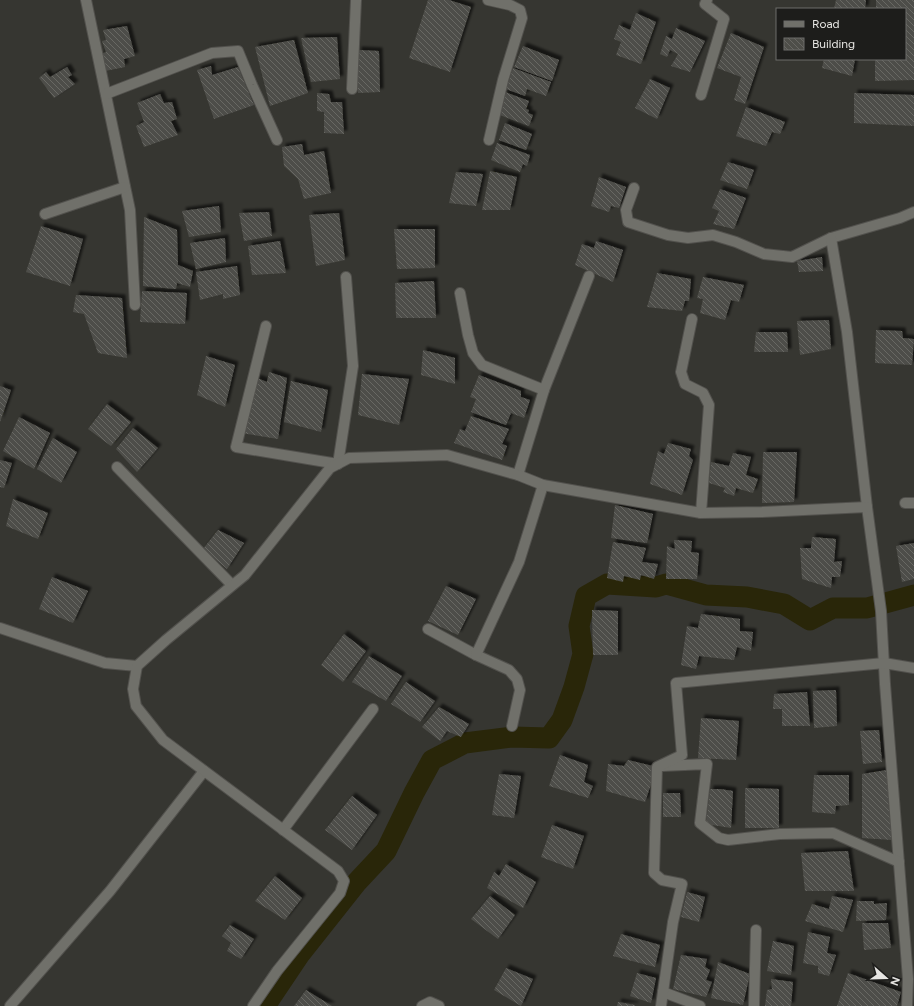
<svg xmlns="http://www.w3.org/2000/svg" width="914" height="1006" viewBox="0 0 914 1006" font-family="Figtree,sans-serif">
	<style>
		.lines { fill: none; stroke-linecap: round; stroke-linejoin: round }
		.canal { stroke: #292609; stroke-width: 21 }
		.building { fill: url(#building-back-hatch); filter: url(#shadow) }
		.minor-casing { stroke: #52514d; stroke-width: 12 }
		.minor { stroke: #70706a; stroke-width: 10 }
	</style>
	<defs>
		<pattern id="building-back-hatch" width="6" height="6" patternUnits="userSpaceOnUse"><rect width="6" height="6" fill="#4e4e49"/><path d="M-1 5l2 2M0 0l6 6M5-1l2 2" fill="none" stroke="#686763"/></pattern>
		<filter id="shadow"><feDropShadow dx="3.5" dy="-3.5" stdDeviation="1" flood-color="#0009"/></filter>
	</defs>
	<rect width="100%" height="100%" fill="#363631"/>
	<g class="lines">
		<!-- canal -->
		<polyline class="canal" points="265,1006 300,954 357,882 386,851 414,793 432,760 465,743 512,737 549,738 562,720 574,687 583,654 579,626 586,596 607,584 656,587 666,584 706,595 747,597 784,604 810,620 833,608 867,608 914,595"/>
	</g>
	<!-- building -->
	<g class="building">
		<polygon points="428,0 449,0 471,7 450,72 409,58"/>
		<polygon points="836,0 866,0 865,9 834,9"/>
		<polygon points="876,0 914,0 914,80 875,81 875,59 905,59 905,9 876,9"/>
		<polygon points="636,13 656,22 641,64 616,55 621,42 614,39 619,25 630,30"/>
		<polygon points="127,26 135,56 124,59 125,67 105,71 101,54 106,52 102,41 106,40 103,30"/>
		<polygon points="676,28 705,41 690,72 671,66 678,54 670,50 667,57 660,54 666,36 672,39"/>
		<polygon points="731,33 764,47 745,104 734,100 741,77 717,68"/>
		<polygon points="337,37 340,79 311,82 301,38"/>
		<polygon points="294,40 308,93 270,106 255,47"/>
		<polygon points="523,46 559,60 552,81 514,67"/>
		<polygon points="358,50 379,51 380,92 358,93"/>
		<polygon points="824,59 855,59 852,76 822,68"/>
		<polygon points="211,66 212,75 238,67 254,105 214,119 197,70"/>
		<polygon points="67,67 72,75 68,77 75,84 54,98 39,78 46,72 50,77"/>
		<polygon points="513,68 551,82 546,96 527,89 525,96 506,89"/>
		<polygon points="650,79 670,88 657,119 635,108"/>
		<polygon points="505,92 529,101 526,109 529,110 528,113 533,115 529,126 497,114"/>
		<polygon points="317,93 329,94 331,102 342,102 344,134 324,133 324,112 317,111"/>
		<polygon points="854,93 914,95 914,126 854,123"/>
		<polygon points="160,94 164,103 172,102 177,119 171,121 178,135 144,147 136,126 144,122 137,103"/>
		<polygon points="746,107 785,122 780,134 772,132 766,146 736,136"/>
		<polygon points="505,123 532,134 526,150 499,140"/>
		<polygon points="497,143 530,155 527,166 523,164 520,172 491,160"/>
		<polygon points="302,144 304,155 324,151 331,193 304,199 298,179 284,166 282,147"/>
		<polygon points="728,162 754,170 747,189 720,180"/>
		<polygon points="490,171 517,177 510,210 482,210"/>
		<polygon points="456,172 483,174 476,206 449,203"/>
		<polygon points="599,177 626,187 619,208 611,206 609,212 591,206"/>
		<polygon points="720,189 746,198 734,229 713,224 719,211 712,208"/>
		<polygon points="219,206 221,232 189,237 182,211"/>
		<polygon points="269,212 272,236 244,241 239,213"/>
		<polygon points="339,213 345,260 316,266 309,215"/>
		<polygon points="144,217 177,230 178,265 193,271 190,287 177,283 176,289 143,286"/>
		<polygon points="41,226 83,239 70,286 26,272"/>
		<polygon points="394,229 435,229 435,268 397,269"/>
		<polygon points="225,238 226,262 196,269 190,243"/>
		<polygon points="280,241 286,273 252,275 248,246"/>
		<polygon points="596,241 623,250 613,282 575,265 582,244 594,248"/>
		<polygon points="822,257 823,271 799,272 797,261"/>
		<polygon points="237,266 240,295 223,299 223,294 200,300 196,272"/>
		<polygon points="657,273 691,279 689,301 685,301 682,311 647,307"/>
		<polygon points="703,277 744,285 739,302 731,300 725,320 700,313 703,299 697,298"/>
		<polygon points="434,281 436,318 396,318 395,283"/>
		<polygon points="142,291 187,293 185,324 140,322"/>
		<polygon points="76,295 122,298 127,358 98,353 84,314 73,312"/>
		<polygon points="829,320 831,349 800,355 797,321"/>
		<polygon points="876,330 902,331 903,338 914,339 912,365 875,363"/>
		<polygon points="756,332 787,332 788,352 754,352"/>
		<polygon points="423,350 455,358 455,384 421,375"/>
		<polygon points="206,356 235,365 225,407 197,395"/>
		<polygon points="269,372 287,378 278,439 241,433 257,378 267,382"/>
		<polygon points="362,374 409,379 399,425 358,415"/>
		<polygon points="479,375 521,391 521,397 530,400 524,418 511,413 506,425 471,412 476,399 470,397"/>
		<polygon points="291,381 328,390 321,432 284,422"/>
		<polygon points="0,386 11,390 0,422"/>
		<polygon points="107,404 131,422 111,446 88,429"/>
		<polygon points="471,416 509,429 502,444 507,446 502,460 454,443 460,429 465,431"/>
		<polygon points="19,417 50,433 34,469 3,451"/>
		<polygon points="133,428 158,448 137,472 116,449"/>
		<polygon points="53,438 77,452 61,483 37,469"/>
		<polygon points="668,443 691,449 689,456 693,460 682,495 650,484 658,451 664,454"/>
		<polygon points="763,452 797,452 794,502 762,503"/>
		<polygon points="733,453 751,457 746,475 758,479 753,493 736,488 734,496 723,492 725,488 709,483 711,462 729,466"/>
		<polygon points="0,460 12,463 4,488 0,487"/>
		<polygon points="13,499 48,513 38,539 6,526"/>
		<polygon points="615,505 653,514 647,543 611,538"/>
		<polygon points="218,530 244,543 227,569 203,549"/>
		<polygon points="812,537 836,539 834,562 842,561 840,577 832,577 831,588 802,579 800,548 811,548"/>
		<polygon points="674,540 692,541 691,552 699,553 697,579 666,579 667,546 675,549"/>
		<polygon points="613,542 646,548 642,562 658,564 654,579 641,575 640,580 624,576 623,582 607,578"/>
		<polygon points="914,543 914,579 902,582 896,546"/>
		<polygon points="52,577 88,591 73,623 39,609"/>
		<polygon points="446,586 476,599 458,635 428,621"/>
		<polygon points="592,610 618,611 618,655 593,655"/>
		<polygon points="701,614 740,619 740,631 753,632 751,651 737,647 734,660 699,656 696,669 681,665 687,626 698,628"/>
		<polygon points="344,634 366,651 343,682 321,665"/>
		<polygon points="369,656 402,676 386,701 352,682"/>
		<polygon points="406,682 435,701 420,722 391,704"/>
		<polygon points="836,690 837,726 814,728 813,691"/>
		<polygon points="807,692 810,726 782,726 782,709 773,709 774,694"/>
		<polygon points="439,707 469,724 461,737 447,731 440,741 422,727"/>
		<polygon points="701,718 739,721 736,760 698,758"/>
		<polygon points="879,730 882,762 863,764 860,731"/>
		<polygon points="560,755 588,765 584,782 593,786 588,798 549,786"/>
		<polygon points="628,760 657,767 645,802 606,791 608,764 624,766"/>
		<polygon points="887,770 889,809 892,840 862,838 862,774"/>
		<polygon points="499,774 521,776 514,818 492,815"/>
		<polygon points="814,775 849,775 849,805 836,806 835,814 812,812"/>
		<polygon points="745,788 779,789 779,828 745,828"/>
		<polygon points="710,789 720,789 733,791 731,828 706,824"/>
		<polygon points="663,793 680,793 681,817 663,817"/>
		<polygon points="352,796 377,815 352,850 325,830"/>
		<polygon points="552,825 584,836 573,869 541,857"/>
		<polygon points="848,851 854,891 805,891 801,853"/>
		<polygon points="506,864 536,882 523,908 487,888 494,872 499,876"/>
		<polygon points="275,876 302,898 285,920 255,901"/>
		<polygon points="687,892 705,897 699,922 681,917"/>
		<polygon points="490,896 515,915 498,939 471,919"/>
		<polygon points="832,896 853,900 843,932 805,921 812,904 829,909"/>
		<polygon points="857,901 874,901 874,904 887,903 886,920 856,921"/>
		<polygon points="862,923 888,923 891,948 864,950"/>
		<polygon points="230,925 254,939 241,959 227,951 231,943 222,936"/>
		<polygon points="808,932 830,937 827,953 836,955 829,976 818,973 818,966 803,963"/>
		<polygon points="621,934 660,945 655,967 613,956"/>
		<polygon points="773,941 794,946 791,975 767,971"/>
		<polygon points="681,955 707,959 705,967 710,970 706,980 712,982 706,997 673,989"/>
		<polygon points="718,962 750,974 743,1005 711,998"/>
		<polygon points="506,968 533,979 521,1006 494,990"/>
		<polygon points="637,973 656,978 651,1003 630,996"/>
		<polygon points="848,973 901,992 897,1006 837,1006"/>
		<polygon points="771,979 793,982 791,1006 765,1006 767,990 772,989"/>
		<polygon points="306,990 332,1006 294,1006"/>
		<polygon points="618,1002 635,1005 635,1006 617,1006"/>
	</g>
	<g class="lines">
		<!-- minor casing -->
		<g class="minor-casing">
			<g id="minor">
				<polyline points="86,0 130,210 135,305"/>
				<polyline points="488,0 510,5 520,10 522,18 503,80 489,140"/>
				<polyline points="352,89 356,0"/>
				<polyline points="106,94 212,53 238,51 252,85 277,140"/>
				<polyline points="701,95 724,19 705,4 707,0"/>
				<polyline points="634,188 626,210 628,222 668,235 688,238 713,235 736,242 764,254 792,257 831,238 900,218 914,212"/>
				<polyline points="45,214 125,187"/>
				<polyline points="831,238 847,332 867,507 881,611 885,684 908,979 907,1006"/>
				<polyline points="460,293 468,335 473,353 482,365 544,390"/>
				<polyline points="692,319 681,372 685,384 703,393 709,405 701,513"/>
				<polyline points="266,326 236,447 338,464 353,366 346,277"/>
				<polyline points="117,467 232,585"/>
				<polyline points="518,475 544,390 589,276"/>
				<polyline points="905,503 914,503"/>
				<polyline points="0,628 105,663 137,666"/>
				<polyline points="428,629 476,655 509,670 517,679 520,690 512,726"/>
				<polyline points="476,655 519,562 543,485"/>
				<polyline points="662,766 707,764 700,823 719,838 728,840 780,834 833,833 899,862"/>
				<polyline points="283,830 373,709"/>
				<polyline points="663,992 700,1006"/>
				<polyline points="10,1006 110,891 204,771"/>
				<polyline points="253,1006 277,971 340,893 344,881 338,871 163,740 136,706 133,689 137,666 166,640 245,575 330,468 349,458 447,455 518,475 543,485 701,513 762,512 867,507"/>
				<polyline points="422,1006 430,1002 439,1006"/>
				<polyline points="661,1006 673,922 682,884 662,880 654,873 657,767 682,755 676,683 884,663 914,668"/>
				<polyline points="754,1006 756,930"/>
			</g>
		</g>
		<!-- minor -->
		<use href="#minor" class="minor"/>
	</g>
	<!-- legend -->
	<rect x="776" y="8" width="130" height="52" fill="#1d1d1b" stroke="#6d6d6b"/>
	<rect x="784" y="21" width="20" height="6" fill="#70706a" stroke="#6d6d6b"/>
	<text x="812" y="28" font-size="12" fill="#e6e5e2">Road</text>
	<rect x="784" y="38" width="20" height="12" fill="url(#building-back-hatch)" stroke="#6d6d6b"/>
	<text x="812" y="48" font-size="12" fill="#e6e5e2">Building</text>
	<!-- north arrow -->
	<g transform="translate(886 978) rotate(110)" stroke="#1d1d1b" stroke-width="3" paint-order="stroke">
	<path d="M0-3L7 15L0 10L-7 15Z" fill="#e6e5e2"/>
	<text y="-6" font-size="11" font-weight="bold" text-anchor="middle" fill="#e6e5e2">N</text>
	</g>
</svg>
